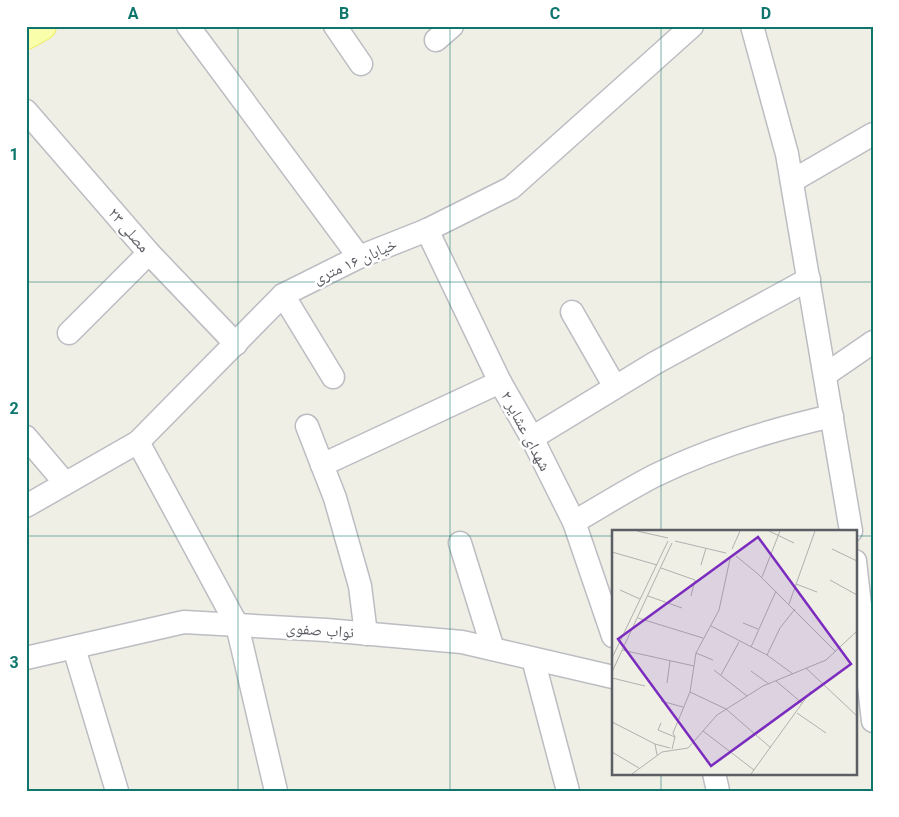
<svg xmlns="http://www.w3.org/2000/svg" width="899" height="817" viewBox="0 0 899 817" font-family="Roboto,'Noto Naskh Arabic',sans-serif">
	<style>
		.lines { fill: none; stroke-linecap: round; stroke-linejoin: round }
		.minor-casing { stroke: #bcbdc3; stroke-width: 25 }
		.major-casing { stroke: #f1ea5c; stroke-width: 30 }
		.minor { stroke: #fff; stroke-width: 22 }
		.major { stroke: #f8feaa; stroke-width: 28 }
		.grid { fill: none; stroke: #0f766e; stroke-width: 1; stroke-opacity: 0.55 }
		.labels { text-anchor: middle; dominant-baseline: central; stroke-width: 5; stroke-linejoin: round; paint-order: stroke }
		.street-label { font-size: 16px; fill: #5c5e65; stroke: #fff }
		.inset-road { fill: none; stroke: #b0b1ae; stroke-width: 1 }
		.view { fill: #7b2cbf; fill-opacity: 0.15; stroke: #7b2cbf; stroke-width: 2.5 }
		.inset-edge { fill: none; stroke: #5c5e65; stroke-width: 2.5 }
		.neatline { fill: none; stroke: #0f766e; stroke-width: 2 }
		.grid-label { font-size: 16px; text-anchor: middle; font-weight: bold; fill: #0f766e }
	</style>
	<rect width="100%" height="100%" fill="#efefe5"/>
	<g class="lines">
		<!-- minor casing -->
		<g class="minor-casing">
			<g id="minor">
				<polyline points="188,26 359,257"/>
				<polyline points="335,26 361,64"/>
				<polyline points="752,26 787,154 851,531"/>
				<polyline points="436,40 452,26"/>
				<polyline points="26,111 149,253 236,344"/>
				<polyline points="792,181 873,134"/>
				<polyline points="427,230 500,382 532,438 574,522 613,636"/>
				<polyline points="283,295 333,377"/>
				<polyline points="572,312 615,387"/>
				<polyline points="69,333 149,253"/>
				<polyline points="825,375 873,342"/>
				<polyline points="307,426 335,498 360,586 366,634"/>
				<polyline points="26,437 65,483"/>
				<polyline points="532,438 655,363 809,279"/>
				<polyline points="138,442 237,625 276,791"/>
				<polyline points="322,465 500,382"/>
				<polyline points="26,506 138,442 283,295 359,257 427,230 511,188 692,26"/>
				<path d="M574 522C600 507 627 490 654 476 711 448 770 430 832 416"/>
				<polyline points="460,543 493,649"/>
				<polyline points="855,561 873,721"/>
				<polyline points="74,648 117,791"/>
				<polyline points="26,658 184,622 326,630 462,642 613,677"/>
				<polyline points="533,659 568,791"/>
				<polyline points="714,773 718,791"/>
			</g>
		</g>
		<!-- major casing -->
		<g class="major-casing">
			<polyline id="major" points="26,35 42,26"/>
		</g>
		<!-- minor -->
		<use href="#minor" class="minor"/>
		<!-- major -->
		<use href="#major" class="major"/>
	</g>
	<!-- grid -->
	<path class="grid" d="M238 26V791M450 26V791M661 26V531M26 282H873M26 536H613M855 536H873M661 773V791"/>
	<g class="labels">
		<!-- street labels -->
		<g class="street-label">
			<text transform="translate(129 230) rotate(49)">مصلی ۲۳</text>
			<text transform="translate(355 261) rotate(-24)">خیابان ۱۶ متری</text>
			<text transform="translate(526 431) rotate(62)">شهدای عشایر ۲</text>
			<text transform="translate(320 630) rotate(4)">نواب صفوی</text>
		</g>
	</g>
	<!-- overview -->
	<g transform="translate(612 530)">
		<rect width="245" height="245" fill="#efefe5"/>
		<path class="inset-road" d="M25 1 56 8M157 1 182 13M63 11 114 23M120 19 128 1M220 19 245 31M0 22 45 35M124 26 146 44 224 122M89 35 94 18M49 38 83 50 79 66M150 47 168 1M218 50 245 65M184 54 205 62M8 60 28 69M36 66 70 78M177 74 203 1M26 88 91 108M131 93 146 99M99 96 155 125 181 144M139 117 164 61M10 120 82 136M84 123 101 130M155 125 168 98 183 79M0 128 56 11M194 138 245 186M102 140 135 166M139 141 157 154M0 142 60 13M109 145 127 112M0 148 33 156M164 151 190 173M55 153 58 131M78 162 114 179 159 218M49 171 71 177M185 183 214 203M0 192 43 214M49 193 46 200 63 207M91 201 142 240M60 219 63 207 61 203 78 162 84 123 107 80 118 29M0 222 27 238M45 225 43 214 58 218M20 244 50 222 76 218 105 185 151 156 214 130 245 101M139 244 199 161"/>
		<path class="view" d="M146 7 239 134 99 236 6 109Z"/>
		<rect width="245" height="245" class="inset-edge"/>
	</g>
	<!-- border -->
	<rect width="899" height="817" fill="none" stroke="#ffffff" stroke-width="55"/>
	<rect x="28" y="28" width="844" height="762" class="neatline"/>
	<g class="grid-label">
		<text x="133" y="19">A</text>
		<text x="344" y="19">B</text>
		<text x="555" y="19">C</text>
		<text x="766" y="19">D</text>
		<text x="14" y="160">1</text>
		<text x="14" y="414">2</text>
		<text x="14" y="668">3</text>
	</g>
</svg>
